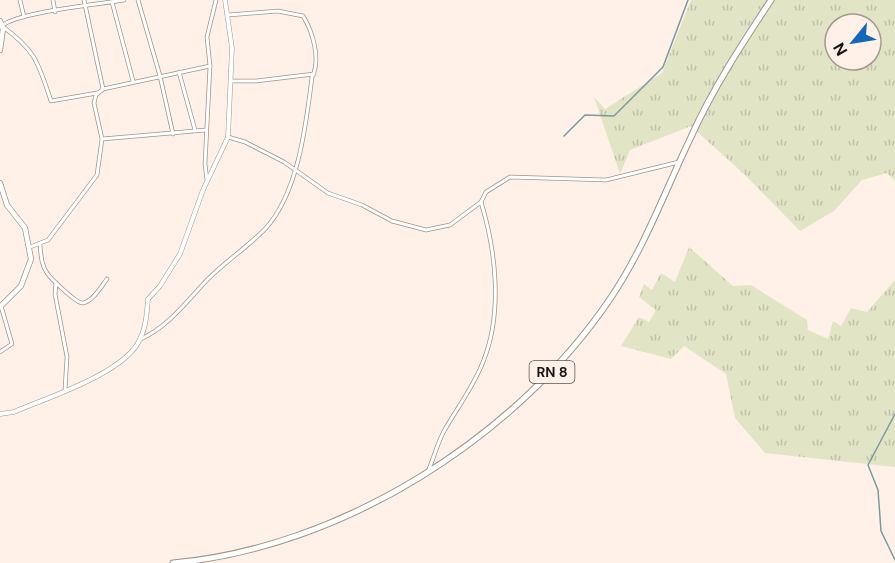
<svg xmlns="http://www.w3.org/2000/svg" width="895" height="563" viewBox="0 0 895 563" font-family="'DM Sans',sans-serif">
	<style>
		.grass { fill: url(#grass-tufts); fill-rule: evenodd }
		.lines { fill: none; stroke-linecap: round; stroke-linejoin: round }
		.stream { stroke: #799aa2; stroke-width: 1.5 }
		.minor-casing { stroke: #9f928a; stroke-width: 4.5 }
		.tertiary-casing { stroke: #9f928a; stroke-width: 5 }
		.secondary-casing { stroke: #9f928a; stroke-width: 6 }
		.primary-casing { stroke: #9f928a; stroke-width: 7 }
		.minor { stroke: #fff; stroke-width: 3 }
		.tertiary { stroke: #fff; stroke-width: 4 }
		.secondary { stroke: #fff; stroke-width: 4.5 }
		.primary { stroke: #fff; stroke-width: 5 }
		.labels { text-anchor: middle; dominant-baseline: central; stroke-width: 6; stroke-linejoin: round; paint-order: stroke }
		.shield { fill: #fff1e8; stroke: #5f5752; stroke-width: 1.5 }
		.shield-label { font-size: 14px; font-weight: bold; fill: #1a1512 }
	</style>
	<defs>
		<pattern id="grass-tufts" width="24" height="20" patternUnits="userSpaceOnUse" patternTransform="scale(1.5)"><rect width="24" height="20" fill="#e2e4c6"/><path d="M3 7l-1-3M5 7V3M7 7l1-3M15 17l-1-3M17 17v-4M19 17l1-3" fill="none" stroke="#c1c3a9"/></pattern>
	</defs>
	<rect width="100%" height="100%" fill="#fff1e8"/>
	<!-- grass -->
	<g class="grass">
		<path d="M691 0H895V181L887 173 862 180 834 211 800 231 746 176 691 126 630 150 620 174 594 97 605 109 662 73ZM835 24H871V60H835Z"/>
		<polygon points="689,247 733,286 751,285 807,320 808,330 828,339 833,321 841,326 851,308 867,312 895,280 895,467 765,453 735,418 726,374 684,346 671,359 621,346 639,317 649,322 656,310 639,297 644,284 652,290 661,273 675,282"/>
	</g>
	<g class="lines">
		<!-- stream -->
		<g class="stream">
			<polyline points="564,136 585,115 614,116 663,67 688,0"/>
			<polyline points="895,414 868,465 878,490 881,531 895,560"/>
		</g>
		<!-- minor casing -->
		<g class="minor-casing">
			<g id="minor">
				<polyline points="20,0 24,17"/>
				<polyline points="53,0 55,12"/>
				<polyline points="138,0 160,76 173,134"/>
				<polyline points="112,2 133,81"/>
				<polyline points="179,72 195,130"/>
				<polyline points="230,81 256,81 314,74"/>
				<polyline points="103,89 210,66"/>
				<path d="M97 93 51 101C38 62 36 51 2 26 16 12 101 4 124 0"/>
				<polyline points="228,137 245,142 284,162 328,193 362,205 392,221 426,230 450,225 481,202 486,192 510,177 606,180 679,162"/>
				<polyline points="102,139 206,130"/>
				<polyline points="207,180 205,164 210,66 207,37 216,0"/>
				<path d="M40 245C41 255 41 264 47 273 51 279 77 304 83 303 93 301 101 287 107 279"/>
				<polyline points="30,247 48,240 97,175 102,139 94,103 96,95 103,89 84,0"/>
				<polyline points="56,283 55,294 67,357 65,390"/>
				<path d="M141 339C168 327 187 301 208 279 226 261 249 246 266 228 299 191 306 124 312 77 321 60 313 32 303 16L278 11 228 15"/>
				<polyline points="0,352 12,344 1,306"/>
				<path d="M429 469C434 457 438 442 444 431 457 408 474 386 483 362 503 313 496 251 481 202"/>
			</g>
		</g>
		<!-- tertiary casing -->
		<g class="tertiary-casing">
			<path id="tertiary" d="M0 414 14 412C46 398 126 373 140 339 146 327 147 312 148 299L160 286 180 254 203 190 228 137 232 48 225 0"/>
		</g>
		<!-- secondary casing -->
		<g class="secondary-casing">
			<g id="secondary">
				<polyline points="0,21 3,29 0,50"/>
				<polyline points="0,183 7,205 25,228 31,259 21,286 0,307"/>
			</g>
		</g>
		<!-- primary casing -->
		<g class="primary-casing">
			<path id="primary" d="M173 563C341 548 516 438 610 299 644 249 665 191 691 137 713 88 742 44 771 0"/>
		</g>
		<!-- minor -->
		<use href="#minor" class="minor"/>
		<!-- tertiary -->
		<use href="#tertiary" class="tertiary"/>
		<!-- secondary -->
		<use href="#secondary" class="secondary"/>
		<!-- primary -->
		<use href="#primary" class="primary"/>
	</g>
	<g class="labels">
		<!-- shield labels -->
		<rect class="shield" x="529.5" y="361" width="45" height="22" rx="4.5"/>
		<g class="shield-label">
			<text x="552" y="372">RN 8</text>
		</g>
	</g>
	<!-- north arrow -->
	<g transform="translate(853 42) rotate(240)"><circle r="28" fill="#fff1e8" stroke="#a39992" stroke-width="1.5"/>
	<path d="M0-4.5L10 22L0 15L-10 22Z" fill="#1268b6"/>
	<text y="-9" font-size="16" font-weight="bold" text-anchor="middle" fill="#1a1512">N</text>
	</g>
</svg>
